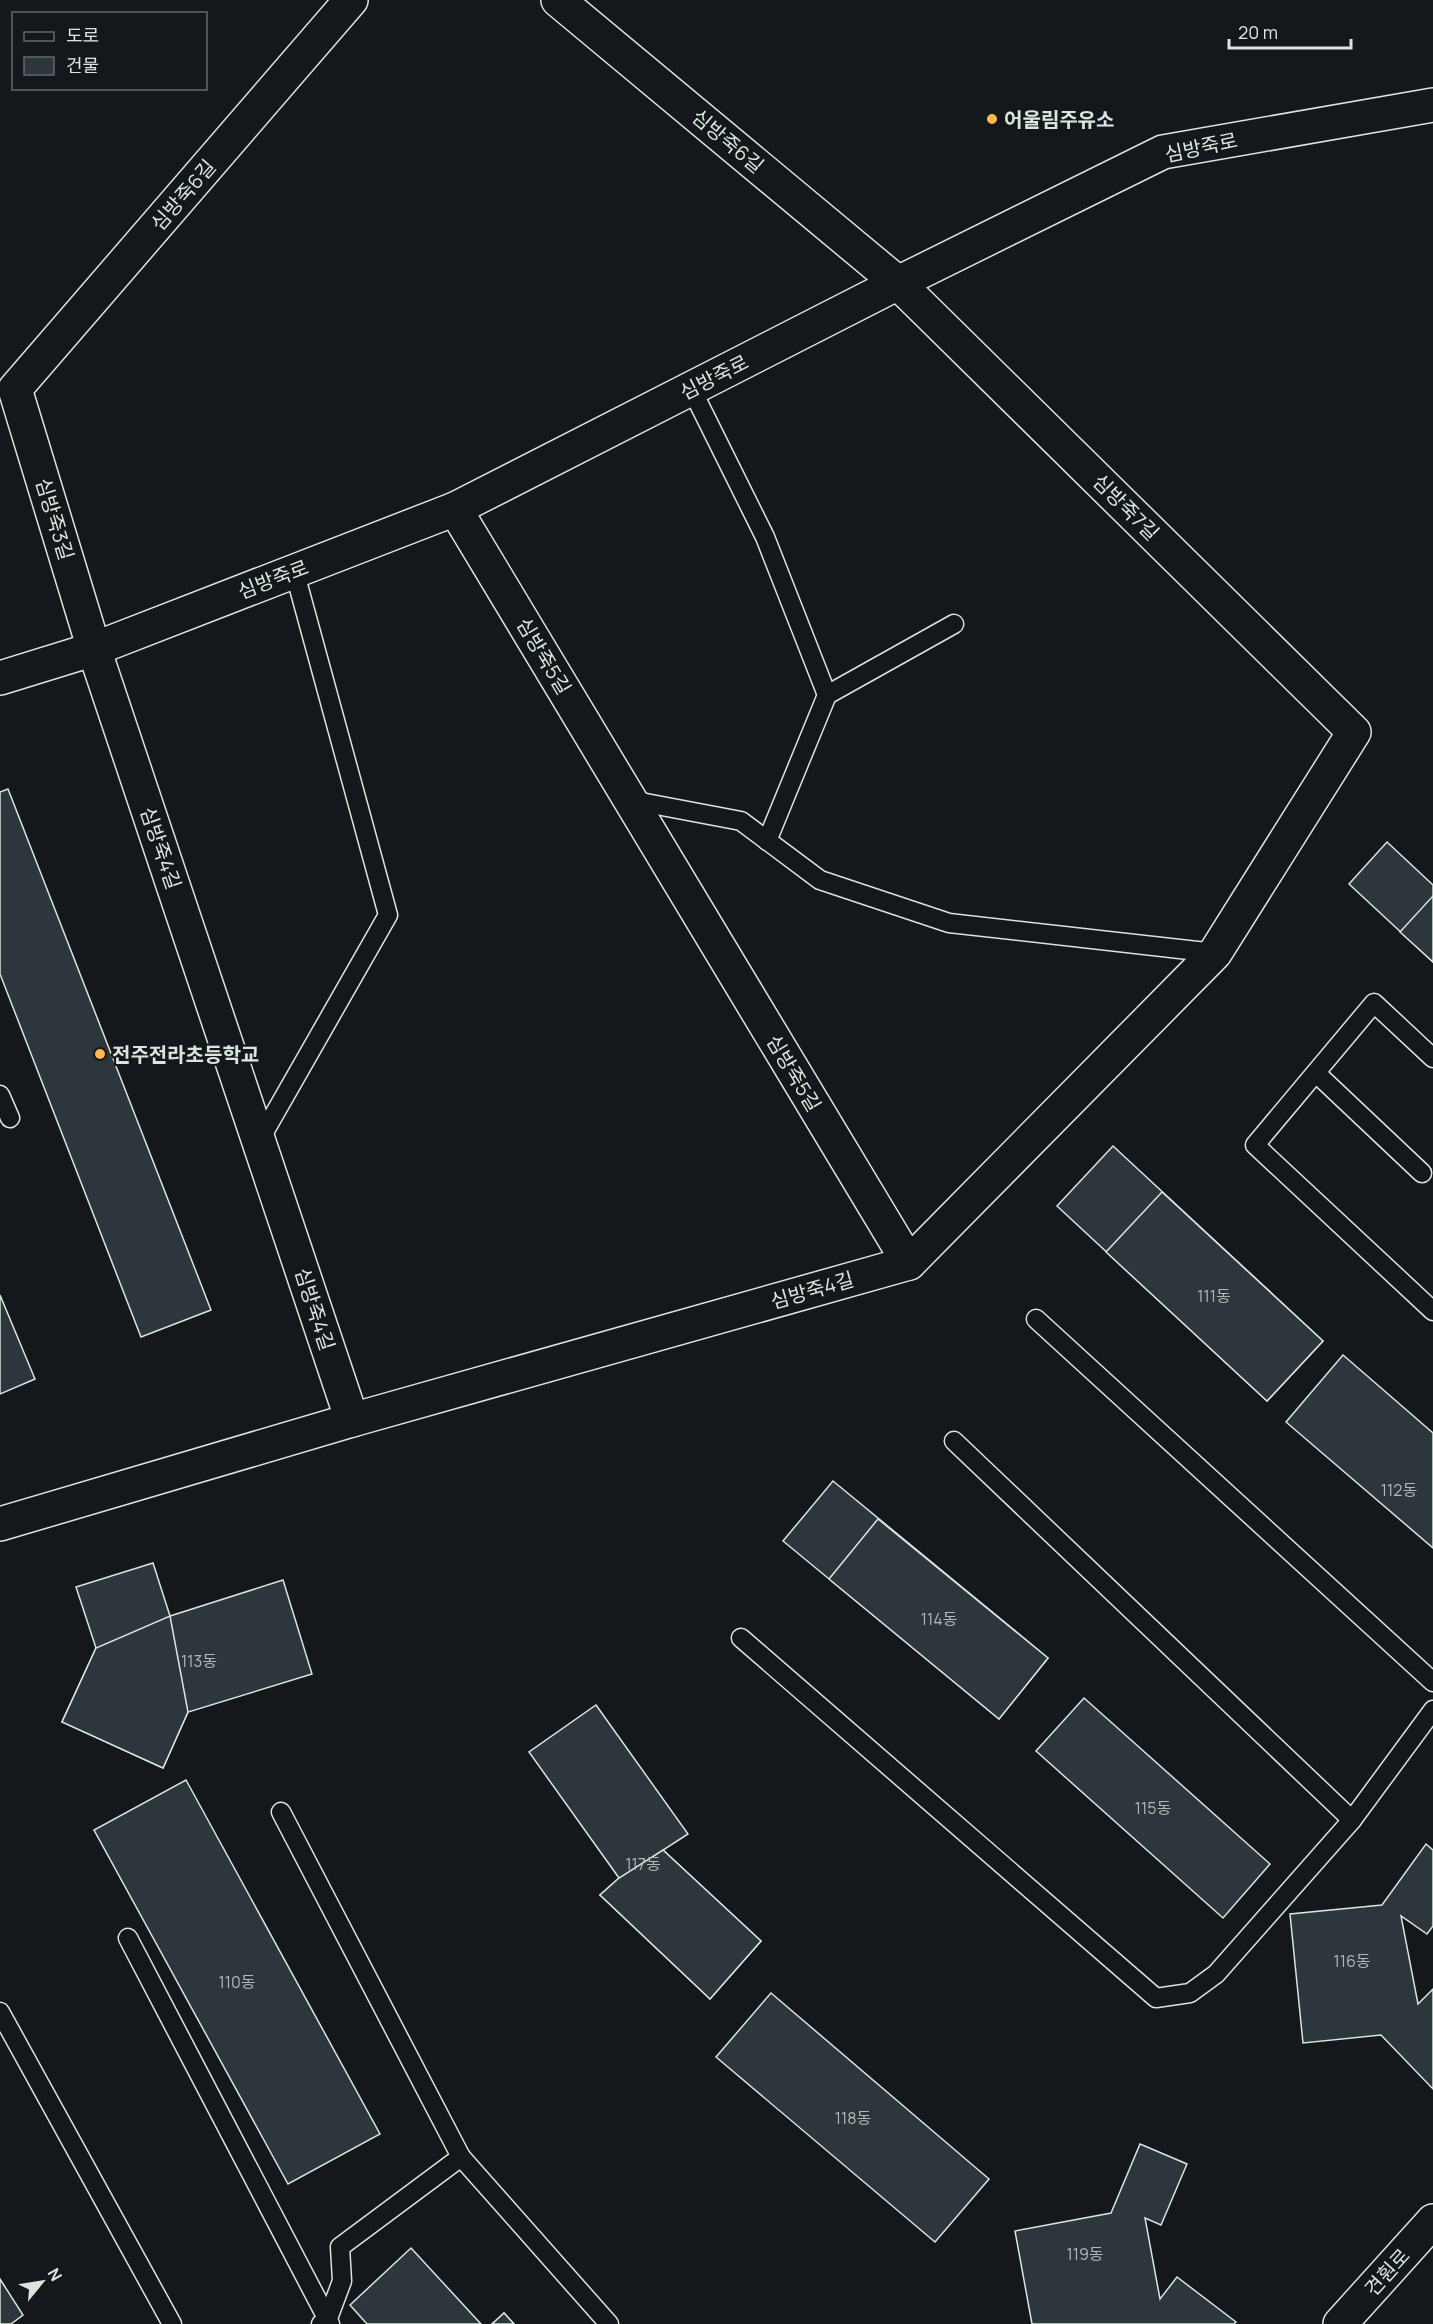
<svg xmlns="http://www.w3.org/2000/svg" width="1433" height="2324" viewBox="0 0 1433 2324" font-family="Manrope,'Noto Sans KR',sans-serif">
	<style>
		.building { fill: #2c363c; stroke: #d8e6dc; stroke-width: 1.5 }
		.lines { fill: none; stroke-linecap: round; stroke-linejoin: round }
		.lane-casing { stroke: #d8e6dc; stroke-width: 21 }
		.street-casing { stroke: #d8e6dc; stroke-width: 36 }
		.secondary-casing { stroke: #d8e6dc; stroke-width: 36 }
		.lane { stroke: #14181c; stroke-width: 18 }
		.street { stroke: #14181c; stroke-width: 33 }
		.secondary { stroke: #14181c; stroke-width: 33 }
		.poi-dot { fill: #ffb74d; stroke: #14181c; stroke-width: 2 }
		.labels { text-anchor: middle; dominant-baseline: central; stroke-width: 4.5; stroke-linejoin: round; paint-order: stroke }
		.number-label { font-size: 16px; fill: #adbab4 }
		.poi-label { font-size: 20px; font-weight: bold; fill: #d8e6dc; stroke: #14181c; text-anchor: start }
		.street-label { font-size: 20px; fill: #d8e6dc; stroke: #14181c }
	</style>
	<rect width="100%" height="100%" fill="#14181c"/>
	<!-- building -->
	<g class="building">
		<polygon points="8,789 211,1310 141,1337 0,974 0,792"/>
		<polygon points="1387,842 1433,885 1433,962 1349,884"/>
		<polygon points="1433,896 1433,962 1400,932"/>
		<polygon points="1113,1146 1323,1341 1267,1401 1057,1206"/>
		<polygon points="1162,1192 1323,1341 1267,1401 1106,1252"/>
		<polygon points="0,1295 35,1379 0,1394"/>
		<polygon points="1343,1355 1433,1433 1433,1548 1286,1422"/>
		<polygon points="833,1481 1048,1658 999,1719 783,1541"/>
		<polygon points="878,1519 1048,1658 999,1719 829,1579"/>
		<polygon points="153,1563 170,1616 283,1580 312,1674 188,1712 163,1768 62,1722 96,1648 76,1587"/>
		<polygon points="170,1616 188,1712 163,1768 62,1722 96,1648"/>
		<polygon points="1084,1698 1270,1864 1223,1918 1036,1751"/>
		<polygon points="596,1705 688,1834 663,1850 761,1941 710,1999 600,1895 619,1878 529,1752"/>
		<polygon points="186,1780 380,2134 288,2184 94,1830"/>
		<polygon points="1426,1844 1433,1850 1433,1926 1427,1934 1401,1916 1418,2004 1433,1989 1433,2089 1381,2035 1303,2043 1290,1914 1382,1905"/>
		<polygon points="663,1850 761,1941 710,1999 600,1895 619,1878"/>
		<polygon points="771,1993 989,2179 935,2242 716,2057"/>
		<polygon points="1140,2144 1187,2164 1161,2225 1145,2218 1160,2299 1177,2277 1236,2322 1234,2324 1032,2324 1015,2231 1111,2213"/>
		<polygon points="411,2248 481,2324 367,2324 350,2305"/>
		<polygon points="0,2279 23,2315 11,2324 0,2324"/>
		<polygon points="504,2313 514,2324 492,2324"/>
		<polygon points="504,2313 514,2324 492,2324"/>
	</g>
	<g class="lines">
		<!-- lane casing -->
		<g class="lane-casing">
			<g id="lane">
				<polyline points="691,388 765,537 827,695"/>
				<polyline points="630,800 741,821 820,880 949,923 1215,953"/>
				<polyline points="767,841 827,695 954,624"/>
				<polyline points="1433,1058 1374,1003 1255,1145 1433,1311"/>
				<polyline points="1316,1073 1422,1173"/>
				<polyline points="0,1095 10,1118"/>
				<polyline points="259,1141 388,915 294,570"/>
				<polyline points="1036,1319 1433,1682"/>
				<polyline points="954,1441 1352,1820"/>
				<polyline points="741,1638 1156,1998 1190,1993 1216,1974 1352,1820 1433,1710"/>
				<polyline points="281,1812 461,2157 340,2247 342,2281 327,2321 321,2324"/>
				<polyline points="128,1938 330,2324"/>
				<polyline points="0,2012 172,2324"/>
				<polyline points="461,2157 609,2324"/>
			</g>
		</g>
		<!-- street casing -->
		<g class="street-casing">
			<g id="street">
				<polyline points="351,0 15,389 94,649 352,1420 909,1263 1215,953 1354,732 898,283 558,0"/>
				<polyline points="455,509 909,1263"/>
				<polyline points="0,678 94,649 455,509 898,283 1163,152 1433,105"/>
				<polyline points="0,1524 352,1420"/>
			</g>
		</g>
		<!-- secondary casing -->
		<g class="secondary-casing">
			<polyline id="secondary" points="1340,2324 1433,2221"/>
		</g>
		<!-- lane -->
		<use href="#lane" class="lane"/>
		<!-- street -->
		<use href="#street" class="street"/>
		<!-- secondary -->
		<use href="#secondary" class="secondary"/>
	</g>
	<!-- markers -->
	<g class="poi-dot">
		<circle cx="992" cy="119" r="6"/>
		<circle cx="100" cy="1054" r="6"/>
	</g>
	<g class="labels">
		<!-- number labels -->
		<g class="number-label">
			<text x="1214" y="1296">111동</text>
			<text x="1399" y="1490">112동</text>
			<text x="939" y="1619">114동</text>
			<text x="199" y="1661">113동</text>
			<text x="1153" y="1808">115동</text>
			<text x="643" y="1864">117동</text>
			<text x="1352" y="1961">116동</text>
			<text x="237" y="1982">110동</text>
			<text x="853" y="2118">118동</text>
			<text x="1085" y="2254">119동</text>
		</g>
		<!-- poi labels -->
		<g class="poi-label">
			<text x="1004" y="119">어울림주유소</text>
			<text x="112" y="1054">전주전라초등학교</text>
		</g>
		<!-- street labels -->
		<g class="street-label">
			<text transform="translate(728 141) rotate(40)">심방죽6길</text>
			<text transform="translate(1201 147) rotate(-12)">심방죽로</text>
			<text transform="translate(183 195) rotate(-49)">심방죽6길</text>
			<text transform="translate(714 377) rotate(-27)">심방죽로</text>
			<text transform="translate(1126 507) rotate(45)">심방죽7길</text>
			<text transform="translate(55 519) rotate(73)">심방죽3길</text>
			<text transform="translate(273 579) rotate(-21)">심방죽로</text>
			<text transform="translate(544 656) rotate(59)">심방죽5길</text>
			<text transform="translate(161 848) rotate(71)">심방죽4길</text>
			<text transform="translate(794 1073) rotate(59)">심방죽5길</text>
			<text transform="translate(812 1290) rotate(-16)">심방죽4길</text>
			<text transform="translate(315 1309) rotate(72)">심방죽4길</text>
			<text transform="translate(1387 2272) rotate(-48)">견훤로</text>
		</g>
	</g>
	<!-- legend -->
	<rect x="12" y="12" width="195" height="78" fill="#14181c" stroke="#626a69" stroke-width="1.5"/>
	<rect x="24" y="32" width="30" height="9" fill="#14181c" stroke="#626a69" stroke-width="1.5"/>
	<text x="66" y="42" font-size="18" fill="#d8e6dc">도로</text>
	<rect x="24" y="57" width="30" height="18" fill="#2c363c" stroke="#626a69" stroke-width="1.5"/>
	<text x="66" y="72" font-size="18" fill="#d8e6dc">건물</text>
	<!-- north arrow -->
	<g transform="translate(42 2282) rotate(60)" stroke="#14181c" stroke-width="4.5" paint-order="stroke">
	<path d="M0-4.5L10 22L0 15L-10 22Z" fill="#d8e6dc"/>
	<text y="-9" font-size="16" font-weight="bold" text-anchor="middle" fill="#d8e6dc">N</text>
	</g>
	<!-- scale -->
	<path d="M1229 39v9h122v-9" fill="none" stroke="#d8e6dc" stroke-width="3"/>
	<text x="1238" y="39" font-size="18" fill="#d8e6dc" stroke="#14181c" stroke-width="4.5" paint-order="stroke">20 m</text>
</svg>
